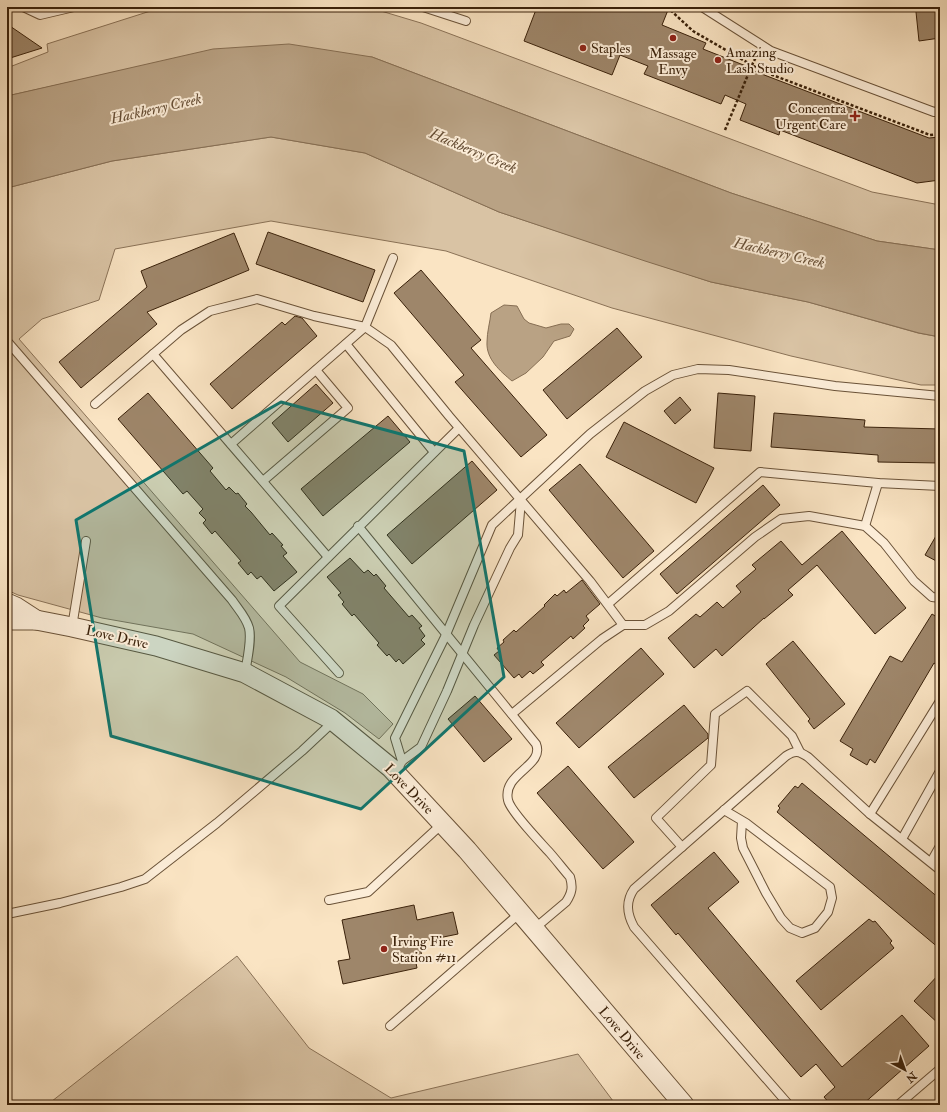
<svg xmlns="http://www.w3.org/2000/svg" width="947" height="1112" viewBox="0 0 947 1112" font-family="'IM FELL Double Pica',serif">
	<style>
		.green { fill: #d9c3a4; stroke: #8a7257 }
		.water { fill: #b9a284; stroke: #866e53 }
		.building { fill: #9e866a; stroke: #3a210a }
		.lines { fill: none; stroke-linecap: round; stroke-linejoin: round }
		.service-casing { stroke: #6a5238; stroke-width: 10 }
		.tertiary-casing { stroke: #6a5238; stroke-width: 21 }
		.path { stroke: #3a210a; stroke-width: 2.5; stroke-dasharray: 3 2; stroke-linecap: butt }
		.service { stroke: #fcedd8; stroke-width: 8 }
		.tertiary { stroke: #fcedd8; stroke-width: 19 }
		.marked { fill: #0f766e; fill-opacity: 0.2; stroke: #0f766e; stroke-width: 3; stroke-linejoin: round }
		.poi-dot { fill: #8f2418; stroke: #fcedd8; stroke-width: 1.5 }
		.labels { text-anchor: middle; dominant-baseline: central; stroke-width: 4; stroke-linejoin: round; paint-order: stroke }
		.poi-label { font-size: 14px; fill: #3a210a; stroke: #fcedd8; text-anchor: start }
		.street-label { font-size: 14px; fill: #3a210a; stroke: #fcedd8 }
		.water-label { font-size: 15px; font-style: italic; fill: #664e35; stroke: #fcedd8 }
	</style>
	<rect width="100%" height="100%" fill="#fae4c3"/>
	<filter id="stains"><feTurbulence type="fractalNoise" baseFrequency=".005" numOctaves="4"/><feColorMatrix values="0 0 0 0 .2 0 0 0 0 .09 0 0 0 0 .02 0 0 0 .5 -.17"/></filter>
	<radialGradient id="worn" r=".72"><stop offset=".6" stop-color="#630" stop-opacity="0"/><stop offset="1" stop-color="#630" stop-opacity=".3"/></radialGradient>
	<!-- green -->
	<g class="green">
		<polygon points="163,7 363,7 381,11 421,23 872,192 940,205 940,250 877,241 731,193 372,57 139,67 7,96 7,68 48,52 47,44"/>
		<polygon points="271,137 365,153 499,212 711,282 808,302 918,333 940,337 940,385 921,385 791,356 612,308 446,251 271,221 115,249 99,300 42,319 19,339 300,662 363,694 393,724 379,739 345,713 286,677 193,634 102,618 18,595 7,590 7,188 112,161"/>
		<polygon points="237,956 309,1048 391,1098 578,1054 616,1105 47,1105"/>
	</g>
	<!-- water -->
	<g class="water">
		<polygon points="289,44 372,57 731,193 877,241 940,250 940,337 919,333 808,302 711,282 645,261 499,212 365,153 271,137 112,161 7,188 7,96 213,49"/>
		<path d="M504 305 517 306 524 319 529 323 546 328 561 324H569L574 329 570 336 554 341 543 357 526 373 512 381C500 371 486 359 487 342 487 332 490 322 491 313Z"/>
	</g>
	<!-- building -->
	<g class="building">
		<polygon points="537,7 661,7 668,10 662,25 706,43 703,49 746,66 746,68 929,138 940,137 940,180 917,183 780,130 779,135 740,120 746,104 725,95 721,104 644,74 648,66 620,55 612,75 524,41"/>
		<polygon points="920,7 940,7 940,38 919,41 916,12"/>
		<polygon points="7,24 42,48 7,59"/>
		<polygon points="268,232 375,270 363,302 256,264"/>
		<polygon points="234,233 249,270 147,312 157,324 81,388 59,362 147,287 141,271"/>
		<polygon points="421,270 481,340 471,348 547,435 521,457 455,382 464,375 394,293"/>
		<polygon points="295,316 302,318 317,336 232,409 210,384 282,322 285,325"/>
		<polygon points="617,328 642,357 567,419 543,390"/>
		<polygon points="316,384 333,403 288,442 272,423"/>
		<polygon points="148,393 213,468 210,471 226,490 229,487 236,494 238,493 247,504 245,506 251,512 270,535 272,533 283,545 281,546 287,553 283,556 297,572 274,591 261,576 257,579 251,572 248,575 238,563 241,561 221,538 215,531 212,534 203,523 206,520 199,513 203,509 187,491 183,494 118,419"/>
		<polygon points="718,393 755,396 751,451 714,448"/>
		<polygon points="680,397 691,410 675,424 664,411"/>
		<polygon points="774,413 865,420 864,427 940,429 940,463 878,462 878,455 771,447"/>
		<polygon points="388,416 410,442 323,516 301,489"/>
		<polygon points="624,422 714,468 696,503 606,457"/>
		<polygon points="472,461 497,490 412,564 387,535"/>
		<polygon points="580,464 654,551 623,578 549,490"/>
		<polygon points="763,485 780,505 677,594 660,574"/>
		<polygon points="940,529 940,563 925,555"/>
		<polygon points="842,531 906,608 875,634 817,565 788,590 793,595 764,619 764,618 722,656 716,649 694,668 668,638 696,614 700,617 717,602 723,608 741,592 736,586 756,569 752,565 781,541 802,565"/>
		<polygon points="350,558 364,573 368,570 374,576 376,574 386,586 384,588 409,617 412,615 422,626 419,628 425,636 421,640 425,644 403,664 399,659 396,662 389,654 387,656 377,645 379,643 354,614 352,616 342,604 344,602 338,595 341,593 327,577"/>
		<polygon points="582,580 600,604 586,616 589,620 583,626 585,628 573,639 571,636 541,662 544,665 533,674 530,671 522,678 519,674 514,678 494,655 499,651 497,648 504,642 503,640 514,630 516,632 545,606 544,605 555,594 557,596 564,590 566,593"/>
		<polygon points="932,614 940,619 940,667 934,663 875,763 870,759 867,765 850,755 853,749 840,741 890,656 902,662"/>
		<polygon points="793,641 845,704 814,729 808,721 810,719 766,664"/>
		<polygon points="641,648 664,674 579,748 556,723"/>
		<polygon points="475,696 512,739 484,762 448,719"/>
		<polygon points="684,705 708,734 708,738 634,798 608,767"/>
		<polygon points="568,766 634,842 603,869 537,793"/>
		<polygon points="802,783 940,899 940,949 777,812 780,808 778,806 795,786 798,788"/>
		<polygon points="714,852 739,882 708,908 842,1067 902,1015 929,1046 862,1105 831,1105 824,1097 835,1087 816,1064 801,1077 678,933 676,935 651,905"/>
		<polygon points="414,905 417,920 453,912 458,934 419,942 422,957 415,958 417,968 343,984 338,961 350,959 342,920"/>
		<polygon points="869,919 873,922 875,921 892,941 890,943 894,948 821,1010 796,981"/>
		<polygon points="940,973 940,1025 914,1001"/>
	</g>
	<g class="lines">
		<!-- service casing -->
		<g class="service-casing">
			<g id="service">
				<polyline points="23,7 40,15 74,7"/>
				<polyline points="423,7 466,21"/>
				<polyline points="702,7 771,51 934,112 940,111"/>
				<path d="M7 341 232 600C238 609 246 617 249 628 252 640 247 660 245 673"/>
				<polyline points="346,344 434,452"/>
				<polyline points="153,354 328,557"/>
				<polyline points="95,404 181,330 210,311 257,299 314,316 365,327 391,345 449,416 590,581 623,625"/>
				<polyline points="231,444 365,327 393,258"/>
				<polyline points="263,481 348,408 316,370"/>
				<path d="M358 526 536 744C545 766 502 773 508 800 510 811 541 843 550 853 557 861 563 869 570 877 573 887 572 893 566 902L534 929"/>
				<polyline points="865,526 878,483"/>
				<polyline points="608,604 760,472 878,483 940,486"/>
				<polyline points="72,627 86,541"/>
				<polyline points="339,673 279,606 459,428"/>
				<polyline points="512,714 602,639 623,625 645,625 669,611 755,537 781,519 809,516 865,526 884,543 914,581 932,597 940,598"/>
				<polyline points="402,761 395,738 445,637 492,525 590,434 645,391 673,375 698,369 729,370 835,386 940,396"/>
				<polyline points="400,765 402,761 421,747 447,691 474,625 510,548 518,535 521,500"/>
				<polyline points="724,810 746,823 830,887 832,898 828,912 815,928 802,933 790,928 781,918 766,893 743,848 741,838 742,821"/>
				<polyline points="870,814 940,701"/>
				<polyline points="902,839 940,771"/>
				<polyline points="682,847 656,818 711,765 715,714 747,691 792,736 800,752"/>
				<polyline points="931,862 940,846"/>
				<polyline points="329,900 368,892 442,824"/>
				<polyline points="7,914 60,903 121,887 145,879 217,823 302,751 334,721"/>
				<polyline points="390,1026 520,913"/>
				<path d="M789 1105 634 927C627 914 625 902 634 889L786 756C795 750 799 751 808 757L870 814 940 870"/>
				<polyline points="898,1105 940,1069"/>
			</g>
		</g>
		<!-- tertiary casing -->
		<g class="tertiary-casing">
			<g id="tertiary">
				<polyline points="7,603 16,607 36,620"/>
				<polyline points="7,620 36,620 72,627 156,646 245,673 331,719 391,768 467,850 684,1105"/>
			</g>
		</g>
		<!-- path -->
		<g class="path">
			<polyline points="667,7 693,31 762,71 930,135 940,134"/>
			<polyline points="725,130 752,65 758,53"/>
		</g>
		<!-- service -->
		<use href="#service" class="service"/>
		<!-- tertiary -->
		<use href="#tertiary" class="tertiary"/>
	</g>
	<!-- marked area -->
	<path class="marked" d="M281 402 464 451 504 677 361 809 111 736 76 520Z"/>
	<!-- markers -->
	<g class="poi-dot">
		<circle cx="673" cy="38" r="4"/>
		<circle cx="583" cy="48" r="4"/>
		<circle cx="718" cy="60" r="4"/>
		<path d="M853 110h4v4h4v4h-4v4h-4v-4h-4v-4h4z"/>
		<circle cx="384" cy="949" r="4"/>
	</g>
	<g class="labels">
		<!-- poi labels -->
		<g class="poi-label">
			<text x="591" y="48">Staples</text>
			<text x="726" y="52">Amazing<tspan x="726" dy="16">Lash Studio</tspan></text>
			<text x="673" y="53" text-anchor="middle">Massage<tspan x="673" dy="16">Envy</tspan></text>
			<text x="846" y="108" text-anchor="end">Concentra<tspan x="846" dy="16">Urgent Care</tspan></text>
			<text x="392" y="941">Irving Fire<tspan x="392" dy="16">Station #11</tspan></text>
		</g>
		<!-- street labels -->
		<g class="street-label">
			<text transform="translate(117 637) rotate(13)">Love Drive</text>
			<text transform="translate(409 789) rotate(46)">Love Drive</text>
			<text transform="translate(622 1033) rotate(50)">Love Drive</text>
		</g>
		<!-- water labels -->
		<g class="water-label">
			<text transform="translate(156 109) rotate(-13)">Hackberry Creek</text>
			<text transform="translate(473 151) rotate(23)">Hackberry Creek</text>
			<text transform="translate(779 253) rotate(13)">Hackberry Creek</text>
		</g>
	</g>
	<!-- margin -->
	<rect width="947" height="1112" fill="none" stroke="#fae4c3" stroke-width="24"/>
	<rect x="8" y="8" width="931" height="1096" fill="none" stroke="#3a210a" stroke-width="2"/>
	<rect x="12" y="12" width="923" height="1088" fill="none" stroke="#3a210a"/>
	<!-- north arrow -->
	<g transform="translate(905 1070) rotate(139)" stroke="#fcedd8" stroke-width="3" paint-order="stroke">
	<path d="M0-3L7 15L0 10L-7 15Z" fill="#3a210a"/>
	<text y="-6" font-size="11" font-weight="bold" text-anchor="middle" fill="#3a210a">N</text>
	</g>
	<rect width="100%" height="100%" filter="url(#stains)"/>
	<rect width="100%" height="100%" fill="url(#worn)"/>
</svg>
